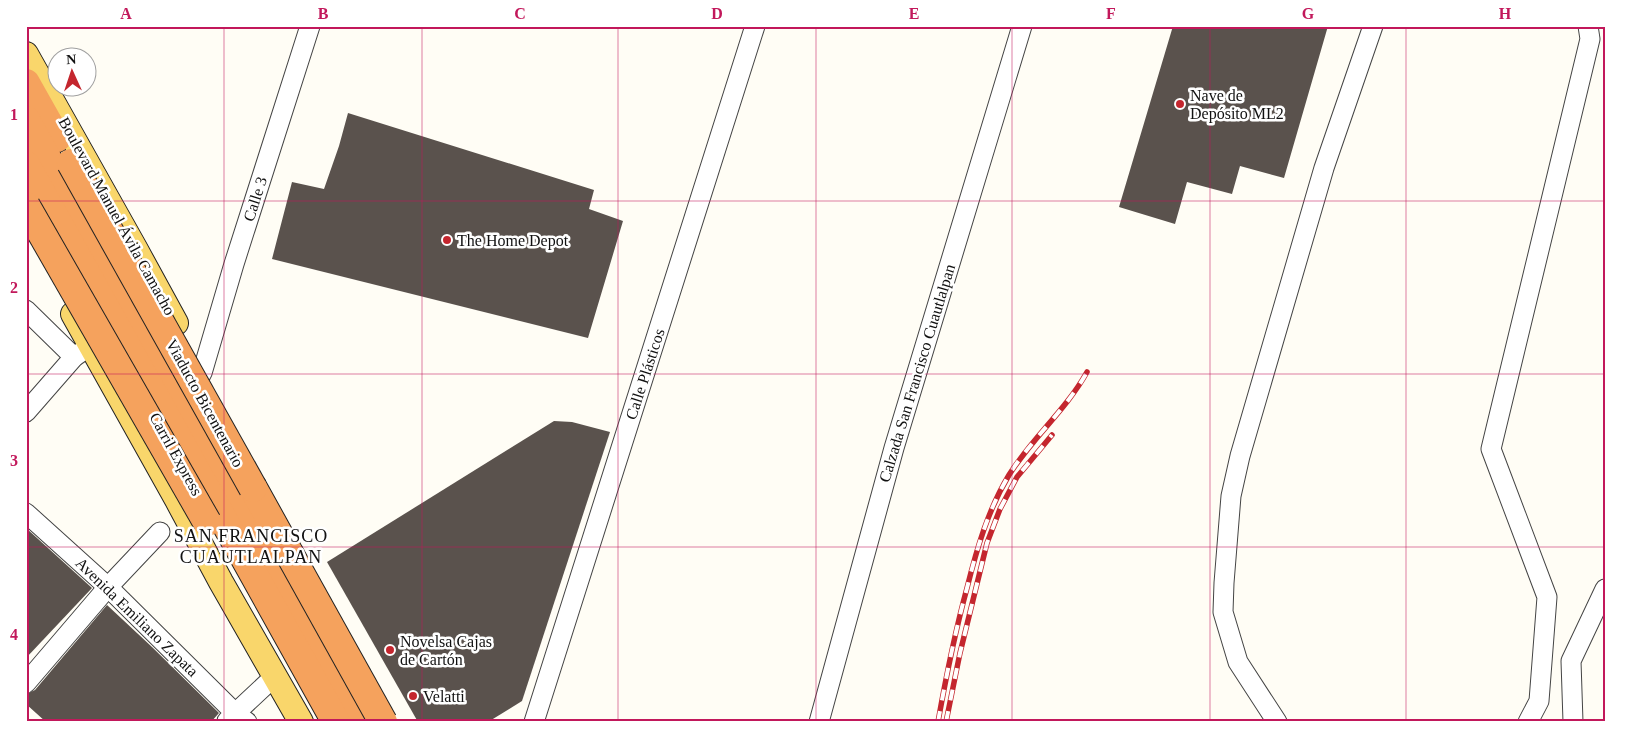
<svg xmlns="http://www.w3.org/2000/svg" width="1631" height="748" viewBox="0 0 1631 748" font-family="'Times New Roman',serif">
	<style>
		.building { fill: #5a524d }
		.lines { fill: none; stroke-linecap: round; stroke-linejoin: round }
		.minor-casing { stroke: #444; stroke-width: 21 }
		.major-casing { stroke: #222; stroke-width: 26 }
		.highway-casing { stroke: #222; stroke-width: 30 }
		.minor { stroke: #fff; stroke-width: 19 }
		.major { stroke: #f9d66b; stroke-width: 24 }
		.highway { stroke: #f5a25d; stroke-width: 28 }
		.rail-casing { stroke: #c4262e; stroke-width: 5.5 }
		.rail { stroke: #fff; stroke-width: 4; stroke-dasharray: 11; stroke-linecap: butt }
		.highway-bridge-casing { stroke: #222; stroke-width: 30; stroke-linecap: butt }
		.highway-bridge { stroke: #f5a25d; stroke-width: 28 }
		.grid { fill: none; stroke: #c2185b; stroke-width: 1; stroke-opacity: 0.55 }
		.poi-dot { fill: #c4262e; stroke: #fff; stroke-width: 2 }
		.labels { text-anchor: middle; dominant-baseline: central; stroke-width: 5; stroke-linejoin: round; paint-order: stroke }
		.poi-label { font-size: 16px; fill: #111; stroke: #fff; text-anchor: start }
		.street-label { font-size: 16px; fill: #111; stroke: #fff }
		.neighbourhood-label { font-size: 18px; letter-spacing: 1px; fill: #111; stroke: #fff }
		.neatline { fill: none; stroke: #c2185b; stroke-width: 2 }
		.grid-label { font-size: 16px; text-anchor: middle; font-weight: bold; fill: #c2185b }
	</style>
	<rect width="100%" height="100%" fill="#fffdf5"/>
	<!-- building -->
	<g class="building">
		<polygon points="1173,26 1328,26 1284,178 1240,166 1232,194 1187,182 1175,224 1119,207"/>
		<polygon points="348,113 594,190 589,209 623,221 588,338 272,259 292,182 324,189 339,146"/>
		<polygon points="554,421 572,422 610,432 522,701 488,722 418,722 327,562"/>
		<polygon points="26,528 92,588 26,658"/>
		<polygon points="107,605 152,647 219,713 211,722 46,722 26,704 26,694 35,690"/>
	</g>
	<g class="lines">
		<!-- minor casing -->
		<g class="minor-casing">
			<g id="minor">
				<polyline points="26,310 74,357"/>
				<polyline points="202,373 234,264 310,26"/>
				<polyline points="26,412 74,357 90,346"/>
				<polyline points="26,513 108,587 235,713 247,722"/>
				<polyline points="26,683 108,587 160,532"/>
				<polyline points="227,721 275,676"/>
				<polyline points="534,722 755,26"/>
				<polyline points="819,722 894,448 1022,26"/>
				<polyline points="1277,722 1238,662 1223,612 1224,583 1231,496 1240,456 1324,168 1373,26"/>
				<polyline points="1528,722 1539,701 1547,597 1491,449 1590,39 1588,26"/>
				<polyline points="1573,722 1571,661 1605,589"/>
			</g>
		</g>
		<!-- major casing -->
		<g class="major-casing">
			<g id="major">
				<polyline points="26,54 135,248 176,323"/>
				<polyline points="73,314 177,500 221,582 301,722"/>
			</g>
		</g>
		<!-- highway casing -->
		<g class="highway-casing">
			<g id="highway">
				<polyline points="26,83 57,138"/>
				<polyline points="26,120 359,722"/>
				<polyline points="26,165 336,722"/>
				<polyline points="253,488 289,553"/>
			</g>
		</g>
		<!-- minor -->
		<use href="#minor" class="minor"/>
		<!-- major -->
		<use href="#major" class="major"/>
		<!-- highway -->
		<use href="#highway" class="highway"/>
		<!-- rail casing -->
		<g class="rail-casing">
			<g id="rail">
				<path d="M938 722C946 677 955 632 967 588 977 548 988 510 1009 475 1032 438 1066 410 1087 372"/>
				<polyline points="946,722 960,653 987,543 1000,509 1017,477 1052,435"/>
			</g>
		</g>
		<!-- rail -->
		<use href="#rail" class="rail"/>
		<!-- highway-bridge casing -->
		<g class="highway-bridge-casing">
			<g id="highway-bridge">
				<polyline points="71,163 253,488"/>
				<polyline points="26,206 207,522"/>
				<polyline points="289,553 383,722"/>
			</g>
		</g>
		<!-- highway-bridge -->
		<use href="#highway-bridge" class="highway-bridge"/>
	</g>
	<!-- grid -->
	<path class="grid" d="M224 26V722M422 26V722M618 26V722M816 26V722M1012 26V722M1210 26V722M1406 26V722M26 201H1605M26 374H1605M26 547H1605"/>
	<!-- markers -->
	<g class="poi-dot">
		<circle cx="1180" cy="104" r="5"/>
		<circle cx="447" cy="240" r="5"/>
		<circle cx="390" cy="650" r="5"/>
		<circle cx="413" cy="696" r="5"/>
	</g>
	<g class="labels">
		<!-- poi labels -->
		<g class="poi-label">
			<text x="1190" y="95">Nave de<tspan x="1190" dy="18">Depósito ML2</tspan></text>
			<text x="457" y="240">The Home Depot</text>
			<text x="400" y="641">Novelsa Cajas<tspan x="400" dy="18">de Cartón</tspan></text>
			<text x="423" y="696">Velatti</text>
		</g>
		<!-- street labels -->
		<g class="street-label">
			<text transform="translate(255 199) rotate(-72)">Calle 3</text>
			<text transform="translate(117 216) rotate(61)">Boulevard Manuel Ávila Camacho</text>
			<text transform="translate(917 373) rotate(-73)">Calzada San Francisco Cuautlalpan</text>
			<text transform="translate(645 374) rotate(-72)">Calle Plásticos</text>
			<text transform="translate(205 403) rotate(61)">Viaducto Bicentenario</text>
			<text transform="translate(176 454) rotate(61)">Carril Express</text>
			<text transform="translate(137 617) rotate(44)">Avenida Emiliano Zapata</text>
		</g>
		<!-- neighbourhood labels -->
		<g class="neighbourhood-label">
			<text x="251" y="536">SAN FRANCISCO<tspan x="251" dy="21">CUAUTLALPAN</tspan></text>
		</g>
	</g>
	<!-- border -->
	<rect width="1631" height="748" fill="none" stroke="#ffffff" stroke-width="55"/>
	<!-- north arrow -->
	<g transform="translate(72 72) rotate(357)"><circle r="24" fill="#ffffff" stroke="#a0a0a0"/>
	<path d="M0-4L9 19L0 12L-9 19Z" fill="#c4262e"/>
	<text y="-8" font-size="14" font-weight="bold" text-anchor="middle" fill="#111111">N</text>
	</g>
	<rect x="28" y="28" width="1576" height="692" class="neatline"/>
	<g class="grid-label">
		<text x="126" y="19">A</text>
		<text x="323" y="19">B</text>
		<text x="520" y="19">C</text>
		<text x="717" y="19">D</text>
		<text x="914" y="19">E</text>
		<text x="1111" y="19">F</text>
		<text x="1308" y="19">G</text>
		<text x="1505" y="19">H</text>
		<text x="14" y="120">1</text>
		<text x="14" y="293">2</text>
		<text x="14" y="466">3</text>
		<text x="14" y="640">4</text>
	</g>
</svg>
